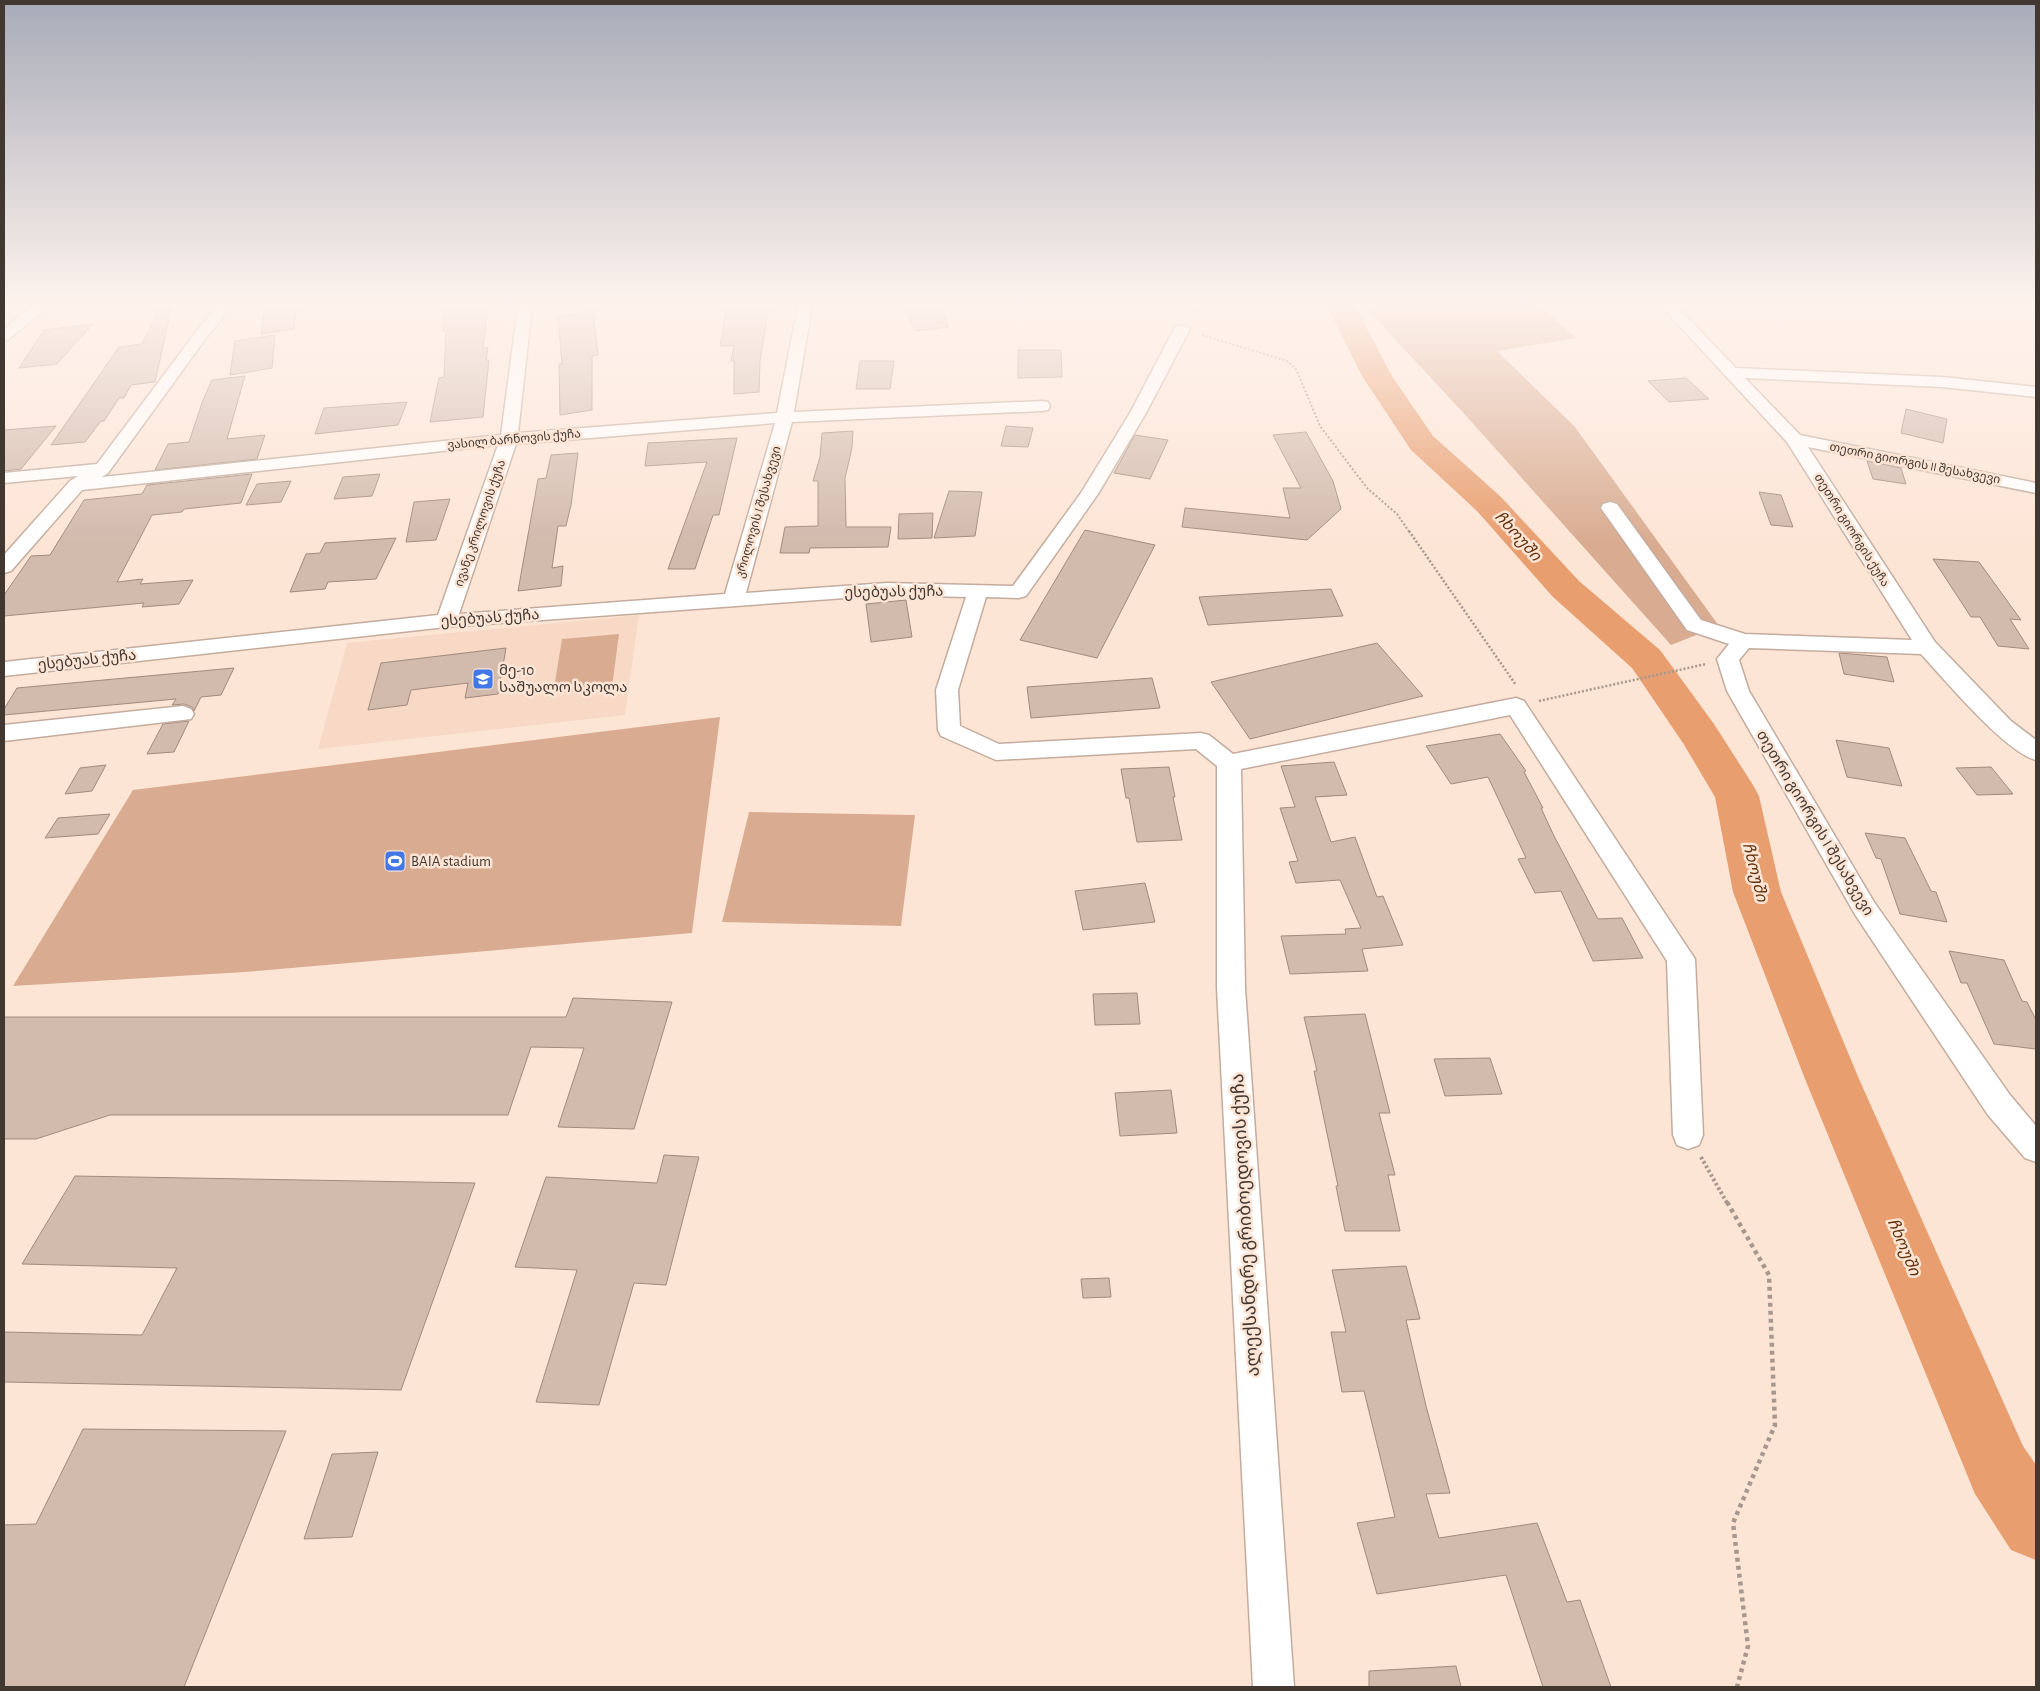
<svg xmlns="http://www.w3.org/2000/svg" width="2040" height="1691" viewBox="0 0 2040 1691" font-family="'Alegreya Sans','Noto Sans Georgian',sans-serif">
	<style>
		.built { fill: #f7d9c6 }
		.green { fill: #d9ac91 }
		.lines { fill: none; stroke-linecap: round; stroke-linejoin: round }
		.river { fill: #e89e6f; fill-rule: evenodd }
		.building { fill: #d2baac; stroke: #a18b7d }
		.minor-casing { stroke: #c3ac9e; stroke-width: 3 }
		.path-far3 { stroke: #a8978c; stroke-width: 2; stroke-dasharray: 2 2; stroke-linecap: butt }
		.path-far2 { stroke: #a8978c; stroke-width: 2.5; stroke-dasharray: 2 2; stroke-linecap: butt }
		.path-far1 { stroke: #a8978c; stroke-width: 4; stroke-dasharray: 2.5 2.5; stroke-linecap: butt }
		.path { stroke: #a8978c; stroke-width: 4.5; stroke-dasharray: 4 4; stroke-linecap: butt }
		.minor { fill: #fff; fill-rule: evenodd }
		.labels { text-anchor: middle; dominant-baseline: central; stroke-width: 5; stroke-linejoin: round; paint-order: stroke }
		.far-street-label { font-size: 12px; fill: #413832; stroke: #fde5d6 }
		.street-label { font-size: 15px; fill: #413832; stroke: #fde5d6 }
		.poi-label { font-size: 15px; fill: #413832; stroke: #fde5d6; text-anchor: start }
		.water-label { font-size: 16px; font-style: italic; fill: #61310e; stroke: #fde5d6 }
		.near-street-label { font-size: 18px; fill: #413832; stroke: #fde5d6 }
	</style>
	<rect width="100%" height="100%" fill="#fde5d6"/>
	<!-- built -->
	<polygon class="built" points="639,615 625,715 318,749 347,643"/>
	<!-- green -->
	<g class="green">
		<polygon points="1367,306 1539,306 1577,338 1497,351 1575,427 1719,626 1671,645 1469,419 1366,308"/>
		<polygon points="619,634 612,687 553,694 562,639"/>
		<polygon points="720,717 692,933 245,972 13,986 133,790"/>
		<polygon points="749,812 915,815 901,926 722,922"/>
	</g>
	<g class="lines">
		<!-- river -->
		<polygon class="river" points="1327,306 1355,306 1392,376 1433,436 1501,497 1579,581 1660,650 1714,724 1753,785 1759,796 1781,892 1859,1079 2023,1446 2036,1465 2036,1560 2011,1550 1975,1494 1805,1079 1733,892 1715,797 1683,743 1632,668 1553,597 1477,511 1411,450 1362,376"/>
	</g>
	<!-- building -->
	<g class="building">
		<polygon points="160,306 172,306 155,382 131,385 124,398 119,398 104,421 101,421 85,442 51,445 119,347 142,344"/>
		<polygon points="265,306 297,306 294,329 261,334"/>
		<polygon points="444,306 488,306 483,348 488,348 486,360 489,360 483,417 430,422 439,378 444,377 446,331 443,332"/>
		<polygon points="769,306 760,361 759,392 734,394 734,361 731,361 734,346 720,346 727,308"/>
		<polygon points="904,306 939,306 949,327 915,331"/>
		<polygon points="593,311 598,355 592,356 592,410 560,415 559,364 562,364 558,316"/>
		<polygon points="93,324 57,364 19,368 44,330"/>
		<polygon points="275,335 272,368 230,375 235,341"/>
		<polygon points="1018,350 1061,350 1062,377 1018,378"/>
		<polygon points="860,361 894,361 890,389 856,389"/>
		<polygon points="245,376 227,439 265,435 257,459 155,470 168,444 189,442 203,400 212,380"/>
		<polygon points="1686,378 1709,399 1669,402 1648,381"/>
		<polygon points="407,402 398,425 315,434 324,408"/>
		<polygon points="1906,409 1947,419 1943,443 1901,433"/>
		<polygon points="56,426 21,469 4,471 4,430"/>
		<polygon points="1006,426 1033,428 1028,447 1001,446"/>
		<polygon points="853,431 852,448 845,478 846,527 891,527 888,547 810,548 809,553 780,553 785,527 818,526 818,481 813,481 820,457 822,433"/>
		<polygon points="1306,432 1333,481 1341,509 1307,540 1182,527 1185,508 1290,518 1283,488 1301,488 1273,435"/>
		<polygon points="1135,435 1168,440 1150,479 1114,473"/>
		<polygon points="737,438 719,515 713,515 695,569 668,569 707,462 645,466 648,443"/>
		<polygon points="578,453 571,505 566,526 558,526 552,568 563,566 561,586 518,591 538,479 546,478 551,455"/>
		<polygon points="1867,461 1901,468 1906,484 1873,479"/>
		<polygon points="252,474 241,503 184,509 182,512 152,515 117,582 143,579 140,584 193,580 179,604 142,607 144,603 4,616 4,595 31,556 50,555 84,500 142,494 147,485"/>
		<polygon points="380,474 372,496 334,499 343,477"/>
		<polygon points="291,481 281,502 246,505 257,484"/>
		<polygon points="949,491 982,492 975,536 934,538"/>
		<polygon points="1759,492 1781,495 1793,527 1771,525"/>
		<polygon points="450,499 436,540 406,542 414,502"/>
		<polygon points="933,513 932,538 898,539 899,514"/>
		<polygon points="1085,530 1155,545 1097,658 1020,640"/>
		<polygon points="396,538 376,579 328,582 325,589 290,592 306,554 320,553 325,543"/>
		<polygon points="1933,559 1979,562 2021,620 2010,619 2029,649 1998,646 1980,617 1971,617"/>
		<polygon points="1331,589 1343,616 1208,625 1199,597"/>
		<polygon points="906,600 912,637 871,642 866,604"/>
		<polygon points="1377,643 1423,696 1250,739 1211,682"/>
		<polygon points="506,648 498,694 465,698 468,683 411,690 407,705 368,710 381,663"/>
		<polygon points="1839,653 1887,657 1894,682 1844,674"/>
		<polygon points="234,668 221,695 201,697 194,711 192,707 184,704 172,705 176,699 4,715 4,709 17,688"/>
		<polygon points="1152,678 1160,708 1031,718 1027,687"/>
		<polygon points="189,721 174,752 147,754 163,724"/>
		<polygon points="1500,734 1526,771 1524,772 1543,808 1541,808 1554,836 1598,919 1622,918 1643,958 1593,961 1561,891 1535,893 1518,859 1526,858 1488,777 1451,784 1426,746"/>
		<polygon points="1836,740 1889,748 1902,786 1847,777"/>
		<polygon points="1334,762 1347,795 1315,797 1331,842 1355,837 1377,897 1383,896 1403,945 1362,949 1368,971 1290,974 1281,936 1346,934 1345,929 1361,928 1340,880 1296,883 1289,862 1298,861 1280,808 1295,807 1281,766"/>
		<polygon points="106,765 92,791 65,794 80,768"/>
		<polygon points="1169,767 1175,797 1173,797 1182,840 1137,842 1129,798 1126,798 1121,769"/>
		<polygon points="1991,767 2013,794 1977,795 1956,768"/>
		<polygon points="110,814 98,834 45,838 58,818"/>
		<polygon points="1865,833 1905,838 1931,891 1936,892 1947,922 1900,914 1881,859 1876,858"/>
		<polygon points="1145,883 1155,922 1083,930 1075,891"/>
		<polygon points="1949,951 2004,960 2022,1001 2027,1002 2036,1020 2036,1049 1994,1044 1967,983 1961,983"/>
		<polygon points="1137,993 1140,1024 1095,1025 1093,994"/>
		<polygon points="573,998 672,1002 634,1129 558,1127 584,1048 531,1047 508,1115 110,1115 36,1139 4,1139 4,1017 566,1017"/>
		<polygon points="1365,1014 1390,1113 1379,1113 1395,1175 1388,1175 1400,1231 1345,1231 1336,1186 1338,1186 1314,1071 1317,1071 1304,1017"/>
		<polygon points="1490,1058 1502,1094 1445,1096 1434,1059"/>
		<polygon points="1171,1090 1177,1133 1120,1136 1115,1093"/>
		<polygon points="664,1155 699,1157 666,1285 634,1283 599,1405 536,1402 577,1270 515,1267 546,1177 657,1183"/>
		<polygon points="75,1176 475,1183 401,1390 4,1382 4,1332 142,1335 177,1268 22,1264"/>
		<polygon points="1406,1266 1420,1319 1406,1320 1426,1406 1450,1493 1426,1494 1439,1538 1537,1523 1567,1602 1580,1600 1611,1687 1543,1687 1506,1575 1377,1594 1357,1523 1395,1517 1364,1391 1342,1392 1331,1332 1346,1332 1332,1270"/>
		<polygon points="1109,1278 1111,1297 1083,1298 1081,1279"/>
		<polygon points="83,1429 286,1431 184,1687 4,1687 4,1525 36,1524"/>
		<polygon points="378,1452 352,1537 304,1539 332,1454"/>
		<polygon points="1456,1666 1461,1687 1369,1687 1369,1671"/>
	</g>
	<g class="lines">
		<!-- minor casing -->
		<g class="minor-casing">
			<g id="minor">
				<polygon points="33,306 49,306 9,339 4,341 4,329"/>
				<path d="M217 306H232L206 338 108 473 102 477 501 435 518 306H532L518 433 777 413 798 306H812L794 412 1042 401 1048 402 1050 406 1048 410 1042 411 792 422 746 593 887 583 1013 586 1081 493 1130 413 1174 329 1177 326H1187L1190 329 1146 413 1098 494 1026 596 1019 598 986 597 958 690 960 726 999 744 1201 733 1209 735 1233 754 1516 698 1524 701 1695 959 1703 1135 1699 1145 1688 1149 1677 1145 1673 1135 1667 961 1510 715 1241 769 1245 988 1294 1687H1253L1217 988V766L1196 749 996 760 941 736 938 730 936 690 966 597 887 595 446 627 4 676V662L438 615 498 445 82 490 11 571 4 573V555L70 481 78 476 4 483V473L97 464 196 332ZM775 423 725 594 459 614 516 444Z"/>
				<path d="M1661 306H1676L1736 368 1942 377 2036 387V397L1942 387 1745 378 1800 435 2036 483V493L1808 447 1935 642 2011 721 2036 740V760C2005 752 1945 680 1921 654L1749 648 1739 660 1749 691 1874 902 2010 1095 2036 1126V1162L2025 1158 1988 1115 1856 916 1727 691 1717 659 1729 644 1687 630 1601 508 1603 504 1610 502 1617 504 1701 620 1745 634 1912 640 1787 442Z"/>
				<polygon points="183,706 191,709 194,714 191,719 4,741 4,725"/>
			</g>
		</g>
		<!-- path-far3 -->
		<g class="path-far3">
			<polyline points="1191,316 1198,306"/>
			<polyline points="1202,335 1287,361 1296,369 1320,426 1367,488 1397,514 1410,533"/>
		</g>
		<!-- path-far2 -->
		<g class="path-far2">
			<polyline points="1409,531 1516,685"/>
			<polyline points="1539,701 1706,664"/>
		</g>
		<!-- path-far1 -->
		<polyline class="path-far1" points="1701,1157 1727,1203"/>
		<!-- path -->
		<polyline class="path" points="1727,1202 1769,1275 1775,1425 1733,1523 1748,1646 1737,1687"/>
		<!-- minor -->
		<use href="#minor" class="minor"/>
	</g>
	<!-- sky -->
	<linearGradient id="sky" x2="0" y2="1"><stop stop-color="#a8abb8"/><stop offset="0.56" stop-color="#fef3ed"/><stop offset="1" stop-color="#fef3ed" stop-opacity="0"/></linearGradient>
	<rect width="2040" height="543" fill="url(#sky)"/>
	<!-- icons -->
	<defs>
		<g id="school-square" transform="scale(1.125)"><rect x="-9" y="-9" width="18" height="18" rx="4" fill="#4277e8" stroke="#fde5d6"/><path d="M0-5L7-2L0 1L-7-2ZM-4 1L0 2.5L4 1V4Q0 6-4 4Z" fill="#fff"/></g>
		<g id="stadium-square" transform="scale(1.125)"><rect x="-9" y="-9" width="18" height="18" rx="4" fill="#4277e8" stroke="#fde5d6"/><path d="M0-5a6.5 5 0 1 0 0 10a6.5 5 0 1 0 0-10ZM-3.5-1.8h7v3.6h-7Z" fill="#fff"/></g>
	</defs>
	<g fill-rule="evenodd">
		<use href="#school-square" x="483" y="679"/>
		<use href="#stadium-square" x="395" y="861"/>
	</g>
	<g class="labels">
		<!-- far-street labels -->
		<g class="far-street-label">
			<text transform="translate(514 439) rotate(-5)">ვასილ ბარნოვის ქუჩა</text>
			<text transform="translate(1915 463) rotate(11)">თეთრი გიორგის II შესახვევი</text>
			<text transform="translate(758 512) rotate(-74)">კრილოვის I შესახვევი</text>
			<text transform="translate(480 523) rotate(-71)">ივანე კრილოვის ქუჩა</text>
			<text transform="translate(1852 530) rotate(58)">თეთრი გიორგის ქუჩა</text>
		</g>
		<!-- street labels -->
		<g class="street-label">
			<text transform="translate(894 592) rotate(-1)">ესებუას ქუჩა</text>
			<text transform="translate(490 618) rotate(-4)">ესებუას ქუჩა</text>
			<text transform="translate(87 660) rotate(-6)">ესებუას ქუჩა</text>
			<text transform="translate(1815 823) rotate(59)">თეთრი გიორგის I შესახვევი</text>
		</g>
		<!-- poi labels -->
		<g class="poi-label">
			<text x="499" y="670">მე-10<tspan x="499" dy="17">საშუალო სკოლა</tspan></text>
			<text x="411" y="861">BAIA stadium</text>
		</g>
		<!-- water labels -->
		<g class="water-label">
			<text transform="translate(1518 536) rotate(48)">ჩხოუში</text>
			<text transform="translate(1755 872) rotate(76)">ჩხოუში</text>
			<text transform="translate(1904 1247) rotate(67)">ჩხოუში</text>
		</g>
		<!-- near-street labels -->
		<g class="near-street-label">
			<text transform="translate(1246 1225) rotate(-93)">ალექსანდრე გრიბოედოვის ქუჩა</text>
		</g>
	</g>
	<!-- border -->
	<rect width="2040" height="1691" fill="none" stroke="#413832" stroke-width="10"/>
</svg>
